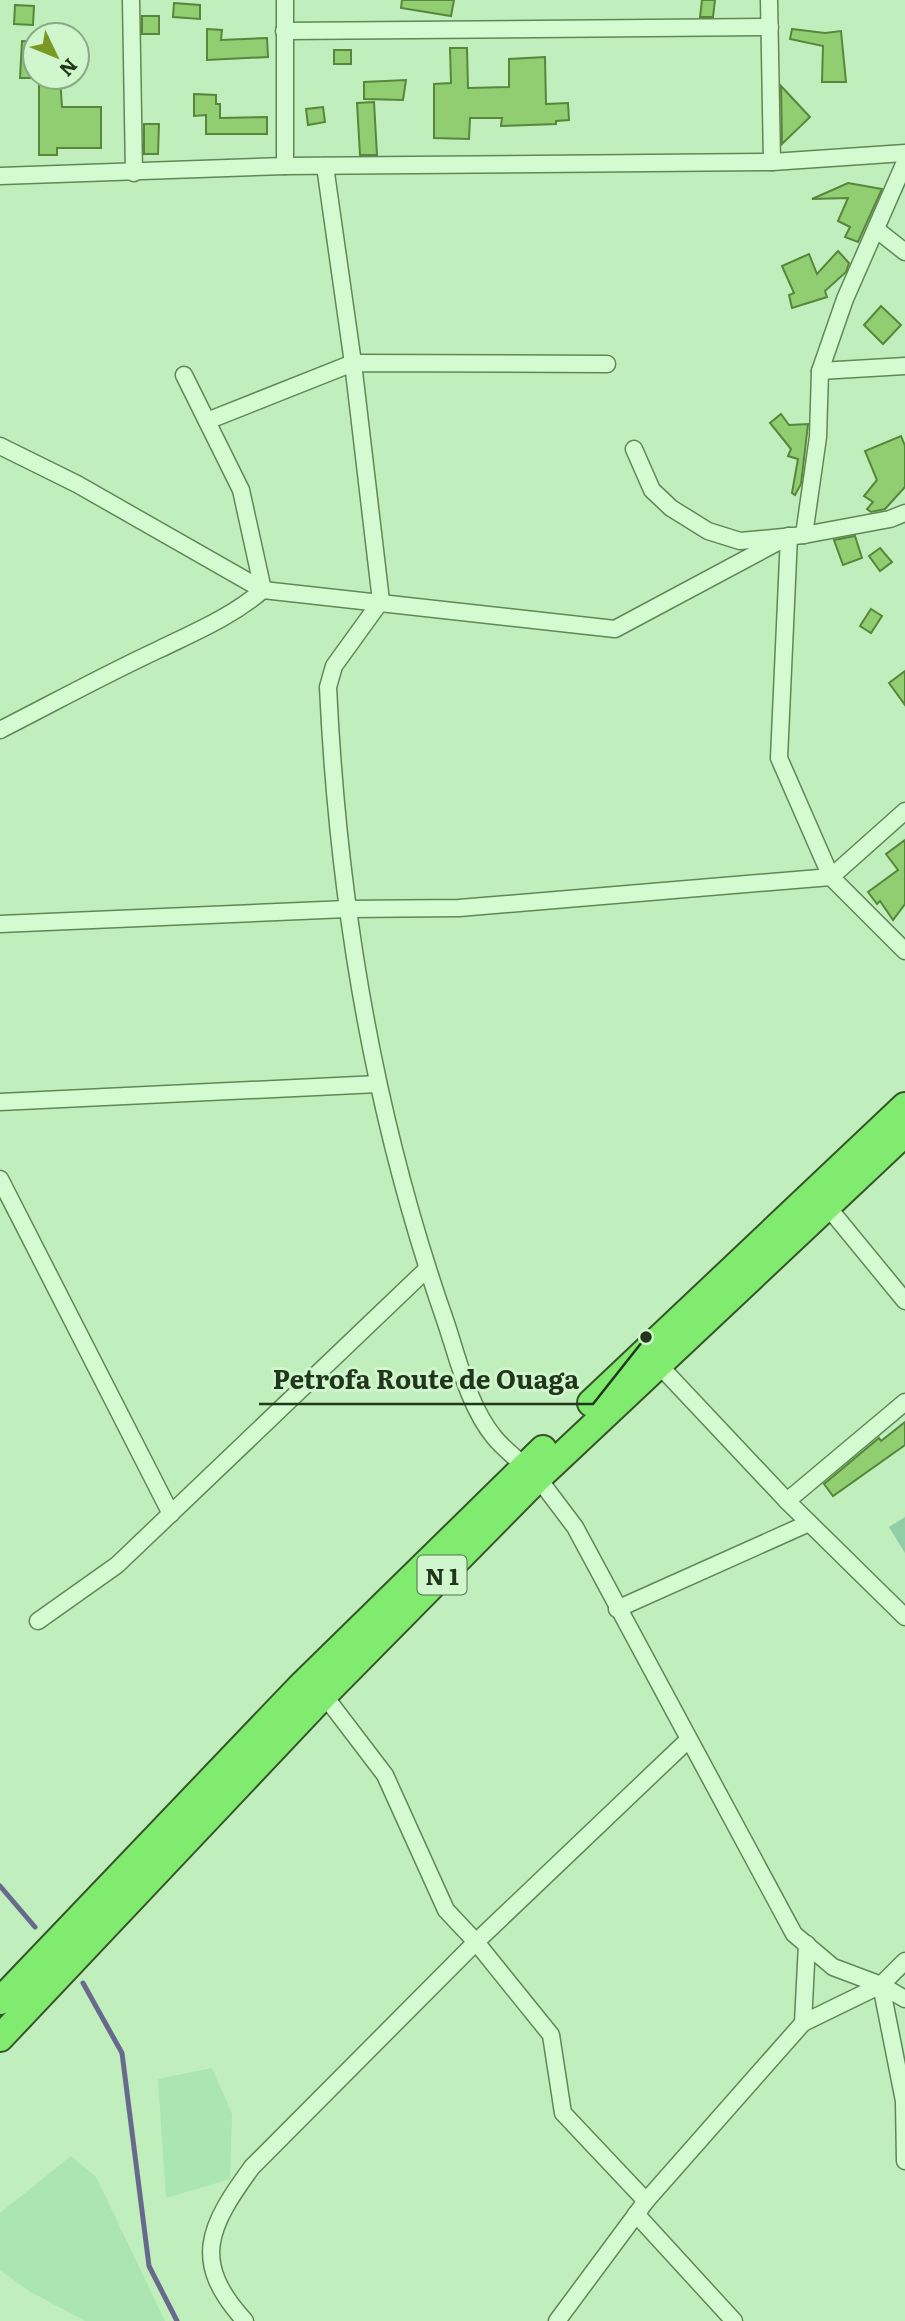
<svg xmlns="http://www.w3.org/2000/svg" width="905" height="2321" viewBox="0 0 905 2321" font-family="Literata,serif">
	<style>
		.farmland { fill: #abe5b0 }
		.green { fill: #91cda7 }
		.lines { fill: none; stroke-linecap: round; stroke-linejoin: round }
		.stream { stroke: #69698e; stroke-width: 5 }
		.building { fill: #91ce72; stroke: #56873b; stroke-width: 2 }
		.minor-casing { stroke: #618756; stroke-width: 19 }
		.trunk-casing { stroke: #37542b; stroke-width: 30 }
		.minor { stroke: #d3fad1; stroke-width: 16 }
		.trunk { stroke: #80eb6e; stroke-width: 26 }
		.labels { text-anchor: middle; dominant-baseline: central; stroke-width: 6; stroke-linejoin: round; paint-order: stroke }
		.shield { fill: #cff6cd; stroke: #567050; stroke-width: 2 }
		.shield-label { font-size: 23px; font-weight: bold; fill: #22361b }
		.leader { fill: none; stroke: #22361b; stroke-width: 2.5 }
		.callout-dot { fill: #22361b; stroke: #cff6cd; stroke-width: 2.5 }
		.callout-label { font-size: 26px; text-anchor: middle; font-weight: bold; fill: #22361b; stroke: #cff6cd; stroke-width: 6; stroke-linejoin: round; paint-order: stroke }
	</style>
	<rect width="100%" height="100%" fill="#c0efbd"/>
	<!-- farmland -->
	<g class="farmland">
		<polygon points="212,2068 232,2114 230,2179 166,2198 158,2079"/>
		<polygon points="71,2156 96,2177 165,2321 85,2321 29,2291 0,2270 0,2213"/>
	</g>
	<!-- green -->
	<polygon class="green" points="905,1517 905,1553 889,1527"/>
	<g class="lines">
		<!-- stream -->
		<g class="stream">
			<polyline points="0,1886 35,1927"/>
			<polyline points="83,1983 122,2053 149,2266 177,2321"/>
		</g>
	</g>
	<!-- building -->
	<g class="building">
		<polygon points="402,0 454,0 451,16 401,8"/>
		<polygon points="702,0 715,0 713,17 700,17"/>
		<polygon points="174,3 200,5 200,19 173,17"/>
		<polygon points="15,5 34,6 33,25 14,24"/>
		<rect x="142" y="16" width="17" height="18"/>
		<polygon points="207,29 222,30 221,40 267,38 268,57 207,60"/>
		<polygon points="792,29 825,33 841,31 846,82 822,82 823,46 790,39"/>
		<polygon points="22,41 35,42 35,78 20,78"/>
		<polygon points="450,48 467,48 468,88 509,87 509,59 545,57 546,104 568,103 569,120 556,121 556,124 501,126 502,118 470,118 469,139 434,138 434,84 451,83"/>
		<rect x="334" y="50" width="17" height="14"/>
		<polygon points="39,77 60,77 62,107 101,107 101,148 57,148 57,155 39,155"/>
		<polygon points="406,80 403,100 364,99 364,82"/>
		<polygon points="781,86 810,117 782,144"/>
		<polygon points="194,94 216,95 216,104 220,104 220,118 267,117 267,134 206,134 206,115 194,116"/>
		<polygon points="374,102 377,155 360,155 357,103"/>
		<polygon points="323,107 325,122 308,125 306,109"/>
		<polygon points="144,124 159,124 158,154 144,154"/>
		<polygon points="848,183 882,189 858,242 845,237 850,227 838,221 848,198 812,199"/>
		<polygon points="838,251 849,263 846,272 825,291 827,297 792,308 789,295 794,293 782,266 809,254 817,274"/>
		<polygon points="881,306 901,325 883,344 864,325"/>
		<polygon points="781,414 789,425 808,424 801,484 795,495 792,493 798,459 788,456 791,449 770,423"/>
		<polygon points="901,436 905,446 905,487 885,509 871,512 867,509 873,502 864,496 877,480 865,451"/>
		<polygon points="855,536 862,558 843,565 834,540"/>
		<polygon points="880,548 892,562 880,571 869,556"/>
		<polygon points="871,609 882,616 871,633 860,626"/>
		<polygon points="905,671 905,705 889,683"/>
		<polygon points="905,840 905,904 893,920 880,901 877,904 868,892 898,870 886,854"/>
		<polygon points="905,1422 905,1445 833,1496 824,1484 879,1438 881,1441"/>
	</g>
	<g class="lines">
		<!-- minor casing -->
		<g class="minor-casing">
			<g id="minor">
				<polyline points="131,0 134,173"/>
				<polyline points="285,0 285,166"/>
				<polyline points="769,0 772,162"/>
				<polyline points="284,31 770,27"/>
				<path d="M325 166 353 363 381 601 334 666 328 687C338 901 374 1117 445 1320 458 1358 468 1405 494 1437 503 1448 515 1457 524 1466"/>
				<polyline points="0,176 285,166 772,162 905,153"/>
				<polyline points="877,230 905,252"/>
				<polyline points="820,371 905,366"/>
				<polyline points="207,421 353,363 607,364"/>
				<polyline points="0,446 77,484 263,590 615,629 789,536"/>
				<polyline points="634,449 652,490 671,508 708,531 740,541 804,535 890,519 905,513"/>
				<polyline points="804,535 818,437 820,371 845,299 905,162"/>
				<polyline points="789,536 779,758 831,877 905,951"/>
				<path d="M0 730C53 703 106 674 160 649 197 631 231 617 263 590L241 490 184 375"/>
				<polyline points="0,924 347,909 459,908 831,877 905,811"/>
				<polyline points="0,1102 378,1084"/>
				<polyline points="0,1179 171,1514"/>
				<polyline points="827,1206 905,1301"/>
				<polyline points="659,1365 787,1501 905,1617"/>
				<polyline points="538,1478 575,1527 794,1934 833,1967 881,1985 905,1999"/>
				<polyline points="787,1501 905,1402"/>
				<polyline points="617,1609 809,1523"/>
				<polyline points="38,1621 117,1565 427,1269"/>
				<polyline points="324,1695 385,1775 446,1910 476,1942 551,2035 563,2113 646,2201"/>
				<polyline points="881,1985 904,2101 905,2161"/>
				<polyline points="803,2023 807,1944"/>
				<polyline points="636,2214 734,2321"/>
				<path d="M245 2321C190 2261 209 2226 252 2167L476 1942 688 1740"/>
				<polyline points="557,2321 646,2201 803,2023 881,1985 905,1961"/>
			</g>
		</g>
		<!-- trunk casing -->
		<g class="trunk-casing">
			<g id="trunk">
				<polyline points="591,1403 905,1106"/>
				<polyline points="0,2001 300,1687 543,1449"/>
				<polyline points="0,2038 324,1695 538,1478 905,1133"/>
			</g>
		</g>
		<!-- minor -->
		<use href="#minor" class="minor"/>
		<!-- trunk -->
		<use href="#trunk" class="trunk"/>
	</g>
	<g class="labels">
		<!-- shield labels -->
		<rect class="shield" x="417.5" y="1555.5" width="49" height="39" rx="5"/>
		<g class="shield-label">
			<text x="442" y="1575">N 1</text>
		</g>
	</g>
	<!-- callouts -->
	<path class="leader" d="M646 1337L593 1404H259"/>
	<circle class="callout-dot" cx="646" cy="1337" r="7"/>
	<g class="callout-label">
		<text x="426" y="1389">Petrofa Route de Ouaga</text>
	</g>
	<!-- north arrow -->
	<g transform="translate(56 56) rotate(133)"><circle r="33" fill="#cff6cd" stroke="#8aa986" stroke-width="2"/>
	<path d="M0-5L12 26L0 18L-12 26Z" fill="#7c9824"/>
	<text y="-10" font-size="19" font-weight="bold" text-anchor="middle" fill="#22361b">N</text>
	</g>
</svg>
